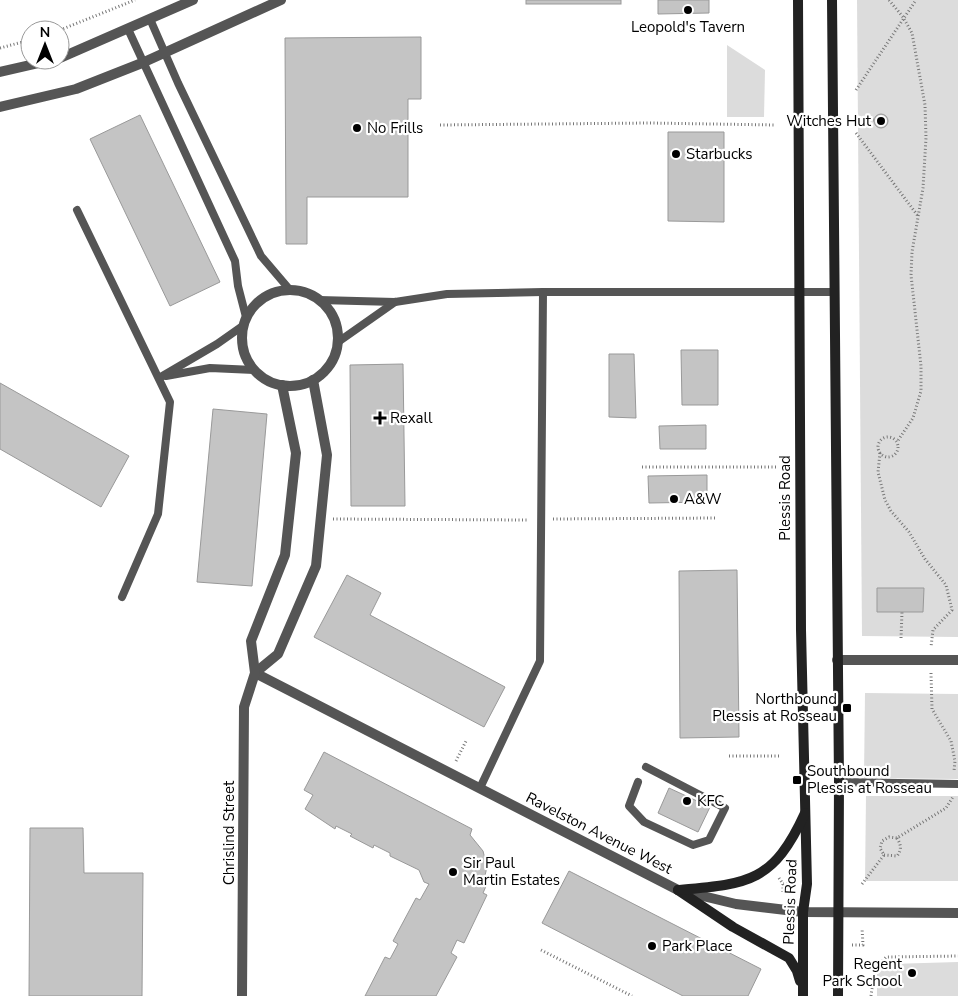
<svg xmlns="http://www.w3.org/2000/svg" width="958" height="996" viewBox="0 0 958 996" font-family="'Nunito Sans',sans-serif">
	<style>
		.green { fill: #dcdcdc }
		.building { fill: #c4c4c4; stroke: #999 }
		.lines { fill: none; stroke-linecap: round; stroke-linejoin: round }
		.path { stroke: #777; stroke-width: 3; stroke-dasharray: 1 2.5; stroke-linecap: butt }
		.service { stroke: #555; stroke-width: 8 }
		.minor { stroke: #555; stroke-width: 10 }
		.tertiary { stroke: #555; stroke-width: 10 }
		.secondary { stroke: #222; stroke-width: 10 }
		.poi-dot { fill: #000; stroke: #fff; stroke-width: 2 }
		.labels { text-anchor: middle; dominant-baseline: central; stroke-width: 4.5; stroke-linejoin: round; paint-order: stroke }
		.poi-label { font-size: 15px; fill: #000; stroke: #fff; text-anchor: start }
		.street-label { font-size: 15px; fill: #000; stroke: #fff }
	</style>
	<rect width="100%" height="100%" fill="#fff"/>
	<!-- green -->
	<g class="green">
		<polygon points="857,0 958,0 958,637 862,636"/>
		<polygon points="727,45 765,70 764,117 727,117"/>
		<polygon points="865,693 958,694 958,779 864,778"/>
		<polygon points="866,796 958,796 958,881 865,881"/>
		<polygon points="958,962 958,996 877,996 877,974 890,964"/>
	</g>
	<!-- building -->
	<g class="building">
		<rect x="526" y="0" width="95" height="4"/>
		<polygon points="658,0 709,0 709,13 658,14"/>
		<polygon points="421,37 421,99 408,99 408,197 307,197 307,244 286,244 285,38"/>
		<circle cx="881" cy="121" r="7"/>
		<polygon points="140,115 220,282 170,306 90,139"/>
		<polygon points="668,132 724,132 724,222 668,221"/>
		<polygon points="681,350 718,350 718,405 682,405"/>
		<polygon points="609,354 634,354 636,418 609,417"/>
		<polygon points="403,364 405,506 351,506 350,365"/>
		<polygon points="0,383 129,456 101,507 0,449"/>
		<polygon points="213,409 267,414 252,586 197,582"/>
		<polygon points="706,425 706,449 660,449 659,426"/>
		<polygon points="707,475 707,502 649,503 648,476"/>
		<polygon points="737,570 739,737 680,738 679,571"/>
		<polygon points="347,575 381,593 370,615 505,687 484,727 314,637"/>
		<polygon points="877,588 924,588 923,612 877,612"/>
		<polygon points="324,752 472,829 470,835 483,851 487,867 483,884 487,884 483,893 487,895 464,943 457,940 451,953 457,957 436,996 365,996 385,957 390,959 398,944 393,941 416,898 420,900 429,884 424,882 419,870 390,856 390,853 374,845 373,848 350,836 352,834 336,826 335,829 305,809 313,795 304,790"/>
		<polygon points="669,788 710,807 698,832 658,813"/>
		<polygon points="30,828 83,828 84,873 143,873 142,996 29,996"/>
		<polygon points="569,871 761,969 748,996 683,996 542,923"/>
	</g>
	<g class="lines">
		<!-- path -->
		<g class="path">
			<polyline points="889,0 903,17 912,33 925,105 926,138 923,188 912,252 911,275 921,366 921,391 913,418 897,442"/>
			<polyline points="60,30 135,0"/>
			<polyline points="0,48 30,40"/>
			<polyline points="856,90 916,0"/>
			<polyline points="856,120 874,120"/>
			<polyline points="440,125 650,123 775,125"/>
			<polyline points="856,133 918,216"/>
			<circle cx="888" cy="447" r="10"/>
			<polyline points="880,453 878,472 885,500 891,511 909,532 925,559 946,585 952,610 933,630 931,647"/>
			<polyline points="642,467 777,467"/>
			<polyline points="333,519 529,520"/>
			<polyline points="553,519 717,518"/>
			<polyline points="901,638 902,612"/>
			<polyline points="931,673 932,709 951,741 955,761 954,771"/>
			<polyline points="729,756 780,756"/>
			<polyline points="456,761 466,741"/>
			<path d="M884 855 897 856C902 849 901 845 897 838"/>
			<polyline points="779,878 783,884 789,884"/>
			<polyline points="783,884 783,892"/>
			<polyline points="862,884 884,855 880,848 882,841 889,837 897,838 946,808 953,797"/>
			<polyline points="785,931 785,940"/>
			<polyline points="852,945 863,945 862,928"/>
			<polyline points="541,950 632,996"/>
			<polyline points="871,996 875,969 886,957 958,956"/>
		</g>
		<!-- service -->
		<g class="service">
			<polyline points="150,19 178,83 261,256 290,290"/>
			<polyline points="128,29 235,261 238,286 246,317"/>
			<polyline points="77,210 170,402 158,514 122,597"/>
			<polyline points="319,300 395,302 447,294 543,292 835,292"/>
			<polyline points="338,342 395,302"/>
			<polyline points="166,376 210,368 254,370"/>
			<polyline points="159,378 217,344 244,325"/>
			<polyline points="638,782 629,806 644,822 693,845 709,840 725,808 646,767"/>
			<polyline points="839,782 958,784"/>
			<polyline points="480,788 540,661 543,292"/>
		</g>
		<!-- minor -->
		<g class="minor">
			<circle cx="290" cy="338" r="48"/>
			<polyline points="837,660 958,660"/>
			<polyline points="255,673 678,890 736,904 803,912 958,913"/>
			<polyline points="255,673 278,654 316,566 327,455 313,380"/>
			<polyline points="242,996 244,707 255,673 251,641 285,555 296,453 282,385"/>
		</g>
		<!-- tertiary -->
		<g class="tertiary">
			<polyline points="60,58 193,0"/>
			<polyline points="0,72 52,60"/>
			<polyline points="0,107 76,89 142,63 281,0"/>
		</g>
		<!-- secondary -->
		<g class="secondary">
			<polyline points="798,0 801,630 807,884 803,912 803,996"/>
			<polyline points="832,0 839,782 838,996"/>
			<polyline points="678,890 733,927 789,958 797,971 800,981"/>
			<path d="M678 890C748 884 773 883 805 813"/>
		</g>
	</g>
	<!-- markers -->
	<g class="poi-dot">
		<circle cx="688" cy="10" r="5"/>
		<circle cx="881" cy="121" r="5"/>
		<circle cx="357" cy="128" r="5"/>
		<circle cx="676" cy="154" r="5"/>
		<path d="M377.5 410.5h5v5h5v5h-5v5h-5v-5h-5v-5h5z"/>
		<circle cx="674" cy="499" r="5"/>
		<rect x="842" y="703" width="10" height="10" rx="2.5"/>
		<rect x="792" y="775" width="10" height="10" rx="2.5"/>
		<circle cx="687" cy="801" r="5"/>
		<circle cx="453" cy="872" r="5"/>
		<circle cx="652" cy="946" r="5"/>
		<circle cx="912" cy="973" r="5"/>
	</g>
	<g class="labels">
		<!-- poi labels -->
		<g class="poi-label">
			<text x="688" y="27" text-anchor="middle">Leopold's Tavern</text>
			<text x="871" y="121" text-anchor="end">Witches Hut</text>
			<text x="367" y="128">No Frills</text>
			<text x="686" y="154">Starbucks</text>
			<text x="390" y="418">Rexall</text>
			<text x="684" y="499">A&amp;W</text>
			<text x="837" y="699" text-anchor="end">Northbound<tspan x="837" dy="17">Plessis at Rosseau</tspan></text>
			<text x="807" y="771">Southbound<tspan x="807" dy="17">Plessis at Rosseau</tspan></text>
			<text x="697" y="801">KFC</text>
			<text x="463" y="863">Sir Paul<tspan x="463" dy="17">Martin Estates</tspan></text>
			<text x="662" y="946">Park Place</text>
			<text x="902" y="964" text-anchor="end">Regent<tspan x="902" dy="17">Park School</tspan></text>
		</g>
		<!-- street labels -->
		<g class="street-label">
			<text transform="translate(785 498) rotate(-90)">Plessis Road</text>
			<text transform="translate(229 833) rotate(-90)">Chrislind Street</text>
			<text transform="translate(599 833) rotate(27)">Ravelston Avenue West</text>
			<text transform="translate(790 902) rotate(-88)">Plessis Road</text>
		</g>
	</g>
	<!-- north arrow -->
	<g transform="translate(45 45)"><circle r="24" fill="#ffffff" stroke="#999999"/>
	<path d="M0-4L9 19L0 12L-9 19Z" fill="#000000"/>
	<text y="-8" font-size="14" font-weight="bold" text-anchor="middle" fill="#000000">N</text>
	</g>
</svg>
